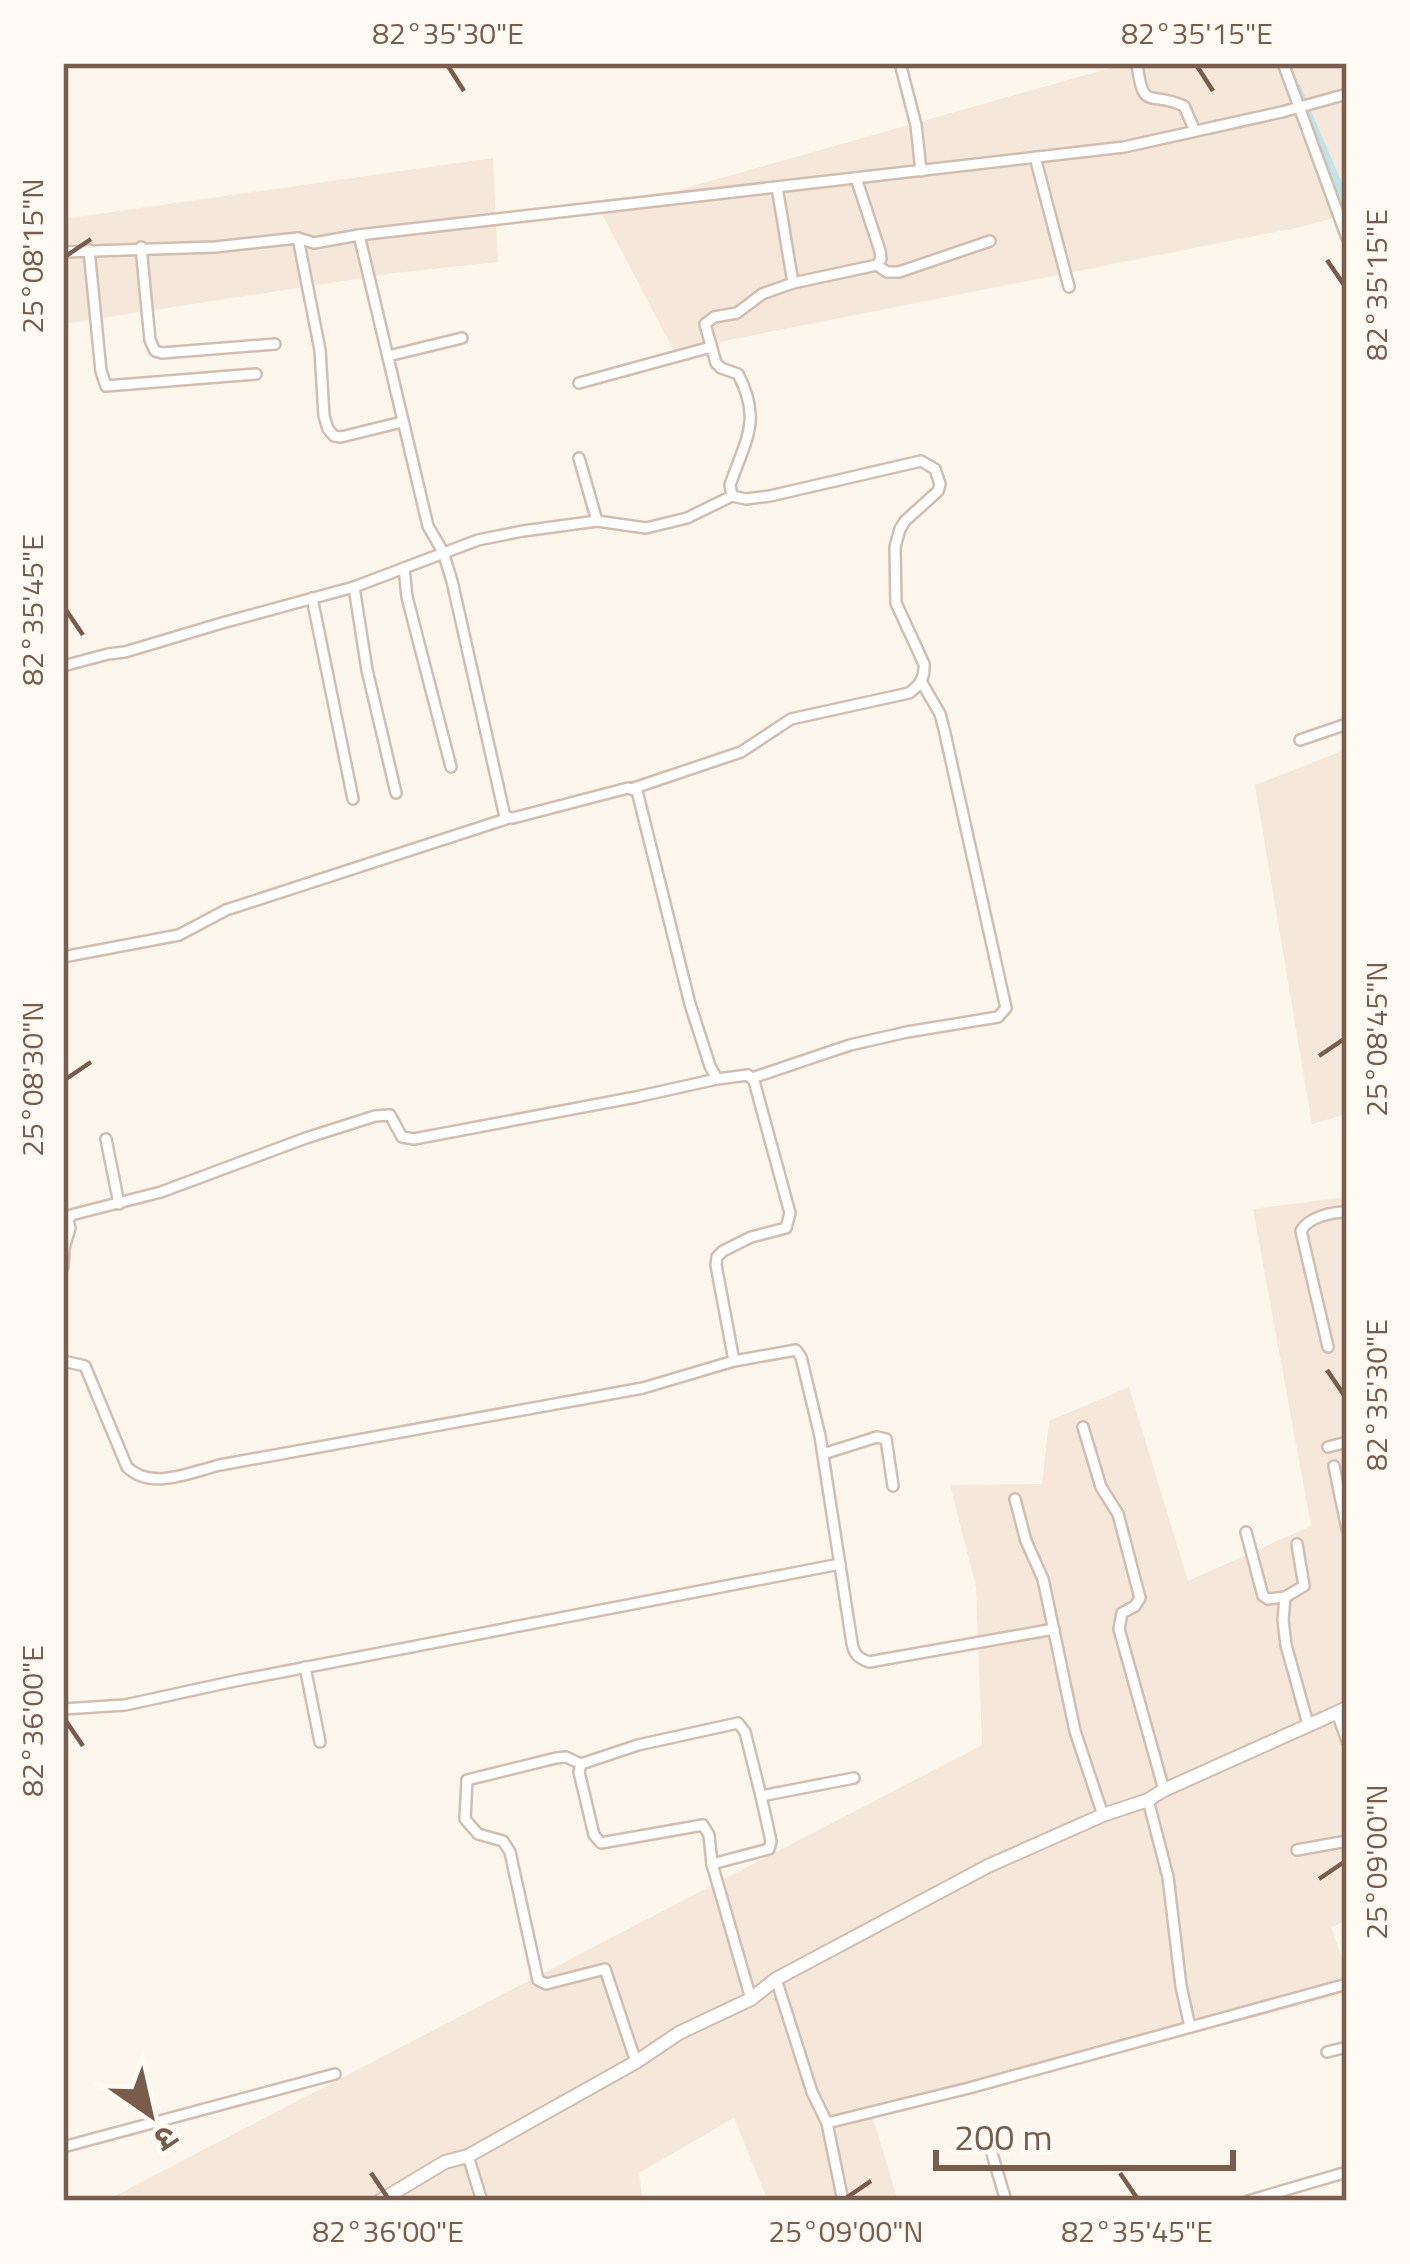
<svg xmlns="http://www.w3.org/2000/svg" width="1410" height="2264" viewBox="0 0 1410 2264" font-family="'Titillium Web','Noto Sans Devanagari',sans-serif">
	<style>
		.residential { fill: #f5e8da }
		.lines { fill: none; stroke-linecap: round; stroke-linejoin: round }
		.canal { stroke: #bfe3e8; stroke-width: 10 }
		.minor-casing { stroke: #d1beb0; stroke-width: 14 }
		.tertiary-casing { stroke: #d1beb0; stroke-width: 16 }
		.minor { stroke: #fff; stroke-width: 9 }
		.tertiary { stroke: #fff; stroke-width: 12 }
		.ticks { fill: none; stroke: #7a5c4d; stroke-width: 4.5 }
		.neatline { fill: none; stroke: #7a5c4d; stroke-width: 4.5 }
		.ticks-label { font-size: 30px; text-anchor: middle; fill: #7a5c4d }
	</style>
	<rect width="100%" height="100%" fill="#fdf6ec"/>
	<!-- residential -->
	<g class="residential">
		<polygon points="1128,63 1347,63 1347,214 1300,227 674,351 601,212"/>
		<polygon points="493,158 498,262 395,273 63,324 63,219"/>
		<polygon points="1347,749 1347,1114 1312,1124 1255,785"/>
		<polygon points="1347,1197 1347,1921 1331,1927 1347,1972 1347,1993 873,2118 898,2201 768,2201 734,2118 639,2173 643,2201 105,2201 982,1745 976,1587 950,1485 1042,1484 1049,1421 1129,1387 1188,1581 1311,1526 1253,1209"/>
	</g>
	<g class="lines">
		<!-- canal -->
		<polyline class="canal" points="1296,88 1347,208"/>
		<!-- minor casing -->
		<g class="minor-casing">
			<g id="minor">
				<polyline points="900,63 916,125 921,171"/>
				<path d="M1137 63C1143 113 1149 90 1184 106L1195 131"/>
				<polyline points="1283,63 1347,238"/>
				<polyline points="1035,157 1069,287"/>
				<polyline points="777,187 793,283"/>
				<polyline points="359,235 428,526 443,552 452,581 505,817 513,818 628,788 637,791 690,1004 710,1066 717,1079 748,1075 754,1081 790,1213 786,1228 751,1237 723,1251 717,1257 716,1265 734,1361"/>
				<polyline points="298,238 320,350 324,416 328,429 334,436 341,437 402,422"/>
				<polyline points="141,247 150,340 155,351 162,353 275,344"/>
				<polyline points="89,250 101,371 106,386 256,374"/>
				<polyline points="63,252 215,247 298,238 314,243 359,235 1124,147 1282,112 1347,94"/>
				<polyline points="877,265 887,272 899,272 990,241"/>
				<polyline points="388,356 462,338"/>
				<polyline points="579,383 711,347"/>
				<polyline points="597,521 646,528 687,518 732,496"/>
				<polyline points="404,568 407,597 451,767"/>
				<polyline points="354,587 367,670 396,793"/>
				<polyline points="312,598 353,799"/>
				<polyline points="63,666 108,654 125,652 222,623 354,587 478,540 523,531 597,521 579,458"/>
				<polyline points="1300,740 1347,724"/>
				<path d="M634 788 741 752 791 719 909 693C920 685 925 678 924 664L896 603 895 547 900 529 905 521 938 491 940 484 935 469 921 461 770 496 746 499 732 496 730 485C746 439 762 420 738 374L721 368 716 363 705 324 714 317 737 313 762 294 793 283 877 265 881 259 880 251 856 178"/>
				<polyline points="63,957 179,935 226,910 506,819"/>
				<polyline points="752,1078 850,1045 907,1032 998,1017 1006,1008 944,729 940,714 921,681"/>
				<polyline points="106,1139 119,1204"/>
				<polyline points="63,1267 64,1248 70,1228 68,1221 71,1215 161,1192 306,1138 375,1116 390,1115 402,1137 414,1139 636,1097 717,1079"/>
				<path d="M1328 1347 1301 1231C1308 1217 1332 1212 1347 1212"/>
				<path d="M63 1361 85 1366 127 1467C151 1491 191 1472 220 1465L643 1388 734 1361 796 1350 801 1357 820 1436 852 1643C854 1654 858 1658 869 1662L1054 1629"/>
				<polyline points="1083,1427 1101,1487 1118,1514 1140,1598 1135,1606 1122,1613 1119,1629 1164,1790"/>
				<polyline points="1328,1447 1347,1442"/>
				<polyline points="823,1454 877,1437 886,1439 893,1486"/>
				<polyline points="1334,1466 1347,1529"/>
				<polyline points="1015,1499 1026,1541 1043,1579 1075,1731 1103,1815"/>
				<polyline points="1246,1532 1263,1596 1268,1599 1285,1597"/>
				<polyline points="1297,1544 1304,1586 1285,1597 1283,1620 1286,1645 1308,1724"/>
				<polyline points="305,1667 320,1742"/>
				<polyline points="63,1709 125,1705 235,1681 840,1564"/>
				<polyline points="1337,1713 1347,1741"/>
				<polyline points="581,1764 638,1745 738,1723 745,1732 761,1796"/>
				<polyline points="1148,1800 1168,1877 1181,1986 1190,2027"/>
				<polyline points="1297,1850 1347,1841"/>
				<polyline points="712,1864 769,1849 771,1841 761,1796 854,1778"/>
				<polyline points="776,1979 812,2092 827,2123 843,2201"/>
				<polyline points="1327,2052 1347,2047"/>
				<polyline points="636,2062 605,1969 546,1984 538,1980 510,1852 503,1841 478,1834 465,1819 467,1780 556,1758 566,1757 581,1764 579,1772 594,1835 601,1843 703,1825 709,1835 712,1864 751,1999"/>
				<polyline points="827,2123 969,2088 1347,1984"/>
				<polyline points="63,2147 335,2074"/>
				<polyline points="991,2150 1006,2201"/>
				<polyline points="468,2156 482,2201"/>
				<polyline points="1248,2201 1347,2172"/>
			</g>
		</g>
		<!-- tertiary casing -->
		<g class="tertiary-casing">
			<polyline id="tertiary" points="380,2201 445,2162 468,2156 636,2062 679,2033 751,1999 776,1979 988,1866 1103,1815 1148,1800 1164,1790 1347,1708"/>
		</g>
		<!-- minor -->
		<use href="#minor" class="minor"/>
		<!-- tertiary -->
		<use href="#tertiary" class="tertiary"/>
	</g>
	<!-- ticks -->
	<path class="ticks" d="M448 66 464 91M1197 66 1213 91M66 256 91 239M1327 260 1344 285M66 610 83 635M1319 1056 1344 1039M66 1079 91 1062M1327 1370 1344 1395M66 1721 83 1746M1319 1879 1344 1862M371 2173 388 2198M1120 2173 1137 2198M846 2198 871 2181"/>
	<!-- border -->
	<rect width="1410" height="2264" fill="none" stroke="#fffaf3" stroke-width="132"/>
	<!-- north arrow -->
	<g transform="translate(150 2114) rotate(146)" stroke="#fffaf3" stroke-width="9" paint-order="stroke">
	<path d="M0-9L21 45L0 30L-21 45Z" fill="#7a5c4d"/>
	<text y="-18" font-size="33" font-weight="bold" text-anchor="middle" fill="#7a5c4d">उ</text>
	</g>
	<!-- scale -->
	<path d="M936 2150v18h297v-18" fill="none" stroke="#7a5c4d" stroke-width="6"/>
	<text x="954" y="2150" font-size="36" fill="#7a5c4d" stroke="#fffaf3" stroke-width="9" paint-order="stroke">200 m</text>
	<rect x="66" y="66" width="1278" height="2132" class="neatline"/>
	<g class="ticks-label">
		<text x="448" y="44">82°35'30"E</text>
		<text x="1197" y="44">82°35'15"E</text>
		<text transform="translate(33 256) rotate(-90)" y="10">25°08'15"N</text>
		<text transform="translate(1377 285) rotate(-90)" y="10">82°35'15"E</text>
		<text transform="translate(33 610) rotate(-90)" y="10">82°35'45"E</text>
		<text transform="translate(1377 1039) rotate(-90)" y="10">25°08'45"N</text>
		<text transform="translate(33 1079) rotate(-90)" y="10">25°08'30"N</text>
		<text transform="translate(1377 1395) rotate(-90)" y="10">82°35'30"E</text>
		<text transform="translate(33 1721) rotate(-90)" y="10">82°36'00"E</text>
		<text transform="translate(1377 1862) rotate(-90)" y="10">25°09'00"N</text>
		<text x="388" y="2242">82°36'00"E</text>
		<text x="846" y="2242">25°09'00"N</text>
		<text x="1137" y="2242">82°35'45"E</text>
	</g>
</svg>
